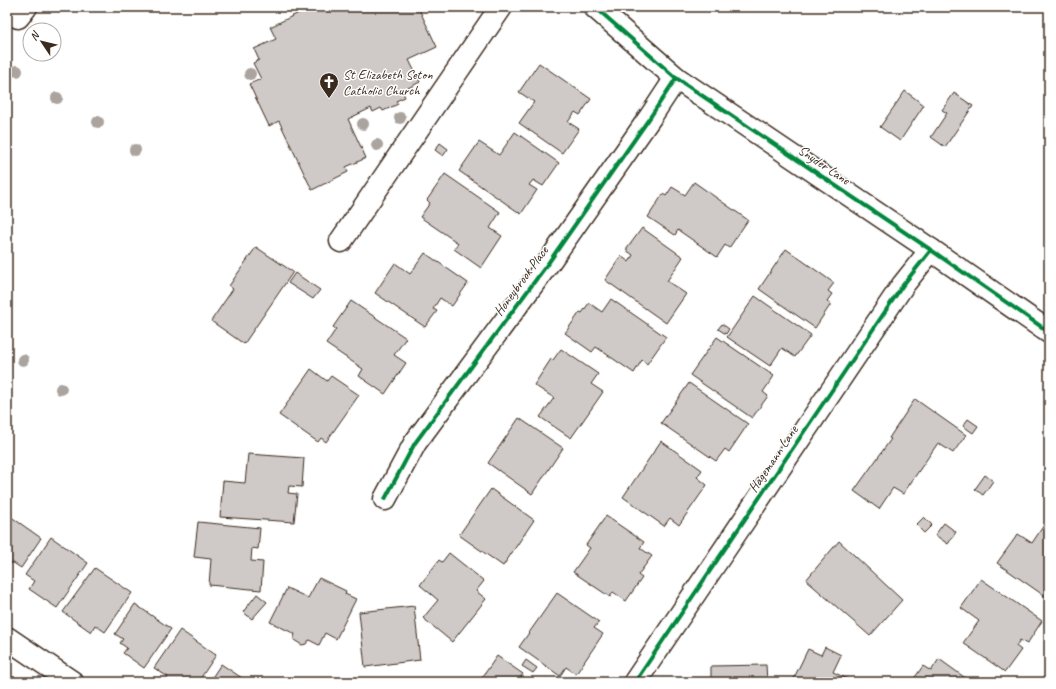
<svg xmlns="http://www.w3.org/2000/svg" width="1056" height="689" viewBox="0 0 1056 689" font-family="Caveat,sans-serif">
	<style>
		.building { fill: #cfcac7; stroke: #3b2a1e }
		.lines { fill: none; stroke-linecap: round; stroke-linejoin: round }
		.minor-casing { stroke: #3b2a1e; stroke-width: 25 }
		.minor { stroke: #fff; stroke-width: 22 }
		.cycleway-casing { stroke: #fff; stroke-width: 6 }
		.cycleway { stroke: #00873e; stroke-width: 4 }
		.tree { fill: #aaa39e }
		.labels { text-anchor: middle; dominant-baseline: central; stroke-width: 3; stroke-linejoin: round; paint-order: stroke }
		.poi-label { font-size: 14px; fill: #3b2a1e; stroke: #fff; text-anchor: start }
		.street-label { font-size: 14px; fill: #3b2a1e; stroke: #fff }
	</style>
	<rect width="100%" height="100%" fill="#fff"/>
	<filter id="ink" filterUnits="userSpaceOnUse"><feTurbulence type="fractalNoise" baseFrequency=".025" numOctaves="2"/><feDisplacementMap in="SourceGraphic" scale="8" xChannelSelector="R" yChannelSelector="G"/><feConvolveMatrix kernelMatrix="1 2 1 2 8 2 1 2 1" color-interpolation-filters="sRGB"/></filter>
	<g filter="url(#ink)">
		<!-- building -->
		<g class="building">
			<polygon points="311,7 418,7 437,47 409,60 420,82 402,91 405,97 396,101 398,104 383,111 381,108 373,112 371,108 348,119 366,158 346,167 348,172 312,190 279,121 269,126 249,84 261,79 253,63 259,60 254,49 276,39 270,27"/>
			<polygon points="539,63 591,99 580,115 575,112 568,122 579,129 562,153 519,123 534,102 519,92"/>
			<polygon points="905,91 924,105 900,141 880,127"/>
			<polygon points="954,93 973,106 945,147 931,137 947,113 942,110"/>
			<polygon points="515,132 559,163 543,186 533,180 529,185 537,190 521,214 459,171 479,142 499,155"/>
			<polygon points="440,143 448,149 443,156 435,150"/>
			<polygon points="445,174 500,212 490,228 502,236 481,268 454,249 458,243 420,217 430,203 427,200"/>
			<polygon points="694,182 748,220 729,248 725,245 717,257 678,230 675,235 648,217 663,194 666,196 672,187 685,195"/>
			<polygon points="642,228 683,257 667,281 686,294 666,323 605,280 621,256 629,262 633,255 626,250"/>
			<polygon points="256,247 293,272 244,344 211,321 233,289 229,286"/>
			<polygon points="786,249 834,283 828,291 832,294 827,301 831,304 815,328 759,289"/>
			<polygon points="425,253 468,283 452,306 440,298 433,309 437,311 425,327 375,293 395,263 410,274"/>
			<polygon points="295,273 320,290 313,299 288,283"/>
			<polygon points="755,296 811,335 795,357 782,348 770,366 727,337"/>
			<polygon points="611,299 666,337 647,364 642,360 634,373 596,347 592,352 565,333 580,312 582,313 589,303 602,312"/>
			<polygon points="351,301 406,338 394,355 406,363 385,394 359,376 363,369 326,344 336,329 333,327"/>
			<polygon points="722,324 729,329 726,334 718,329"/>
			<polygon points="717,337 774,376 763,392 768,396 752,418 690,375"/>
			<polygon points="561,349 598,374 591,384 603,392 571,438 540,417 554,398 534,385 551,359 553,360"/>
			<polygon points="311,369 327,381 331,376 359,395 326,442 321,438 318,442 279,415"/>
			<polygon points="689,383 748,424 729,452 725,449 716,461 661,423"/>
			<polygon points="915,399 966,435 953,453 938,443 903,494 893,488 879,509 854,491 891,439 889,438"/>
			<polygon points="519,418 563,448 532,494 488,463"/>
			<polygon points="968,419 978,426 973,433 963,426"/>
			<polygon points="661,441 702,470 697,477 707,485 679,525 670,518 664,526 623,497"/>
			<polygon points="248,454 304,458 302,487 289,486 288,493 297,494 294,522 220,517 223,481 245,483"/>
			<polygon points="985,475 993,481 983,495 975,489"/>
			<polygon points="491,489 534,520 503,566 459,535"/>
			<polygon points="7,514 41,538 21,568 12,562 10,565 7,564"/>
			<polygon points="606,516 644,542 640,548 652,556 638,575 642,578 626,601 613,592 610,597 573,572 590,548 586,545"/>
			<polygon points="924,517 932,525 924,533 916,525"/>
			<polygon points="198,522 260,528 258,549 252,548 251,561 263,562 261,590 209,585 211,559 194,557"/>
			<polygon points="1046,522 1049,525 1049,599 997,563 1018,534 1032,543"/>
			<polygon points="944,523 956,532 948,544 935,535"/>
			<polygon points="51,537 88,563 57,608 29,589 34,581 25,575"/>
			<polygon points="839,541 902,600 870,636 806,580"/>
			<polygon points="449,553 484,581 476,591 486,599 452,642 423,618 438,600 420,585 439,560 442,562"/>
			<polygon points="95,568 132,593 105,632 95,625 91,632 63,612"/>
			<polygon points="319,578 346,591 345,594 356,599 336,639 325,633 319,645 309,640 306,644 302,645 294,640 294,637 295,634 270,622 287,588 308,598"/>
			<polygon points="981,579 1042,621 1027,644 1020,640 1016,646 1021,650 1005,672 963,643 979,621 961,608"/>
			<polygon points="557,593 599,622 594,628 603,634 576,674 566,667 560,676 519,647"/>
			<polygon points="257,594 267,602 252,619 243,612"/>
			<polygon points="135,604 171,629 144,668 123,653 127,648 120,643 123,639 115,634"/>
			<polygon points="414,606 420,660 365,667 359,612"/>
			<polygon points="180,630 216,655 198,682 165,682 168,677 154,668"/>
			<polygon points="825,647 841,655 833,672 854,682 792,682 808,649 821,655"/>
			<polygon points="497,656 523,674 517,682 479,682"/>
			<polygon points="939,659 971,682 916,682 913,680 923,666 931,671"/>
			<polygon points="526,660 537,668 533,673 522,666"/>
			<polygon points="221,664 248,682 209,682"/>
			<polygon points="766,665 767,682 711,682 711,666"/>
		</g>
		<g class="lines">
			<!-- minor casing -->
			<g class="minor-casing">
				<g id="minor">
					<polyline points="595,7 676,78 931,250 1049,332"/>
					<polyline points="18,17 26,7"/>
					<polyline points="341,241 501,7"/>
					<polyline points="385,499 415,443 549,262 651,116 676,78"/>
					<polyline points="7,638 72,682"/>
					<polyline points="635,682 903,285 931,250"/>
				</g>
			</g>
			<!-- minor -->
			<use href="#minor" class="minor"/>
			<!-- cycleway casing -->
			<g class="cycleway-casing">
				<g id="cycleway">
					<polyline points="595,7 676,78 931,250 1049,332"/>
					<polyline points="385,499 415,443 549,262 651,116 676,78"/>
					<polyline points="635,682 903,285 931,250"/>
				</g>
			</g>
			<!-- cycleway -->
			<use href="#cycleway" class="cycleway"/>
		</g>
		<!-- trees -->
		<g class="tree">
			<circle cx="17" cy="71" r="6"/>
			<circle cx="250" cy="74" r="6"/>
			<circle cx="57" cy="98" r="6"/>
			<circle cx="400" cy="118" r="6"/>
			<circle cx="98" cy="122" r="6"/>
			<circle cx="363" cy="124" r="6"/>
			<circle cx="377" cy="145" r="6"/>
			<circle cx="135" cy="150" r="6"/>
			<circle cx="23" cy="360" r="6"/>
			<circle cx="61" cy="389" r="6"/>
		</g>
	</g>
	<!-- icons -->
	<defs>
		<g id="church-pin" transform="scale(1)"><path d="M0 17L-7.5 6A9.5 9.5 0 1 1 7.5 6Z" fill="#3b2a1e" stroke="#fff"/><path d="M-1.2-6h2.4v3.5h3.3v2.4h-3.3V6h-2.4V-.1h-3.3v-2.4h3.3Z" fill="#fff"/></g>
	</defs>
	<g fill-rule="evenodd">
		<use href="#church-pin" x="329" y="82"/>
	</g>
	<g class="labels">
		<!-- poi labels -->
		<g class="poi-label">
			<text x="343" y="74">St Elizabeth Seton<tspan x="343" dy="16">Catholic Church</tspan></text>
		</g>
		<!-- street labels -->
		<g class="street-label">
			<text transform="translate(824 165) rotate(34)">Snyder Lane</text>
			<text transform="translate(521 281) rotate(-54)">Honeybrook Place</text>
			<text transform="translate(773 459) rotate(-56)">Hagemann Lane</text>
		</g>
	</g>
	<!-- margin -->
	<rect width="1056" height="689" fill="none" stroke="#fff" stroke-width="24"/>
	<rect x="12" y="12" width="1032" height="665" fill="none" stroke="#3b2a1e" stroke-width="1.5" filter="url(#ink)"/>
	<!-- north arrow -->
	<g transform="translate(42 42) rotate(305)"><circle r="19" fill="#ffffff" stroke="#b1aaa5"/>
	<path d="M0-3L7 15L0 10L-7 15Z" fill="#3b2a1e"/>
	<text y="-6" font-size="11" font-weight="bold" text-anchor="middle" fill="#3b2a1e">N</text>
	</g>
</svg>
